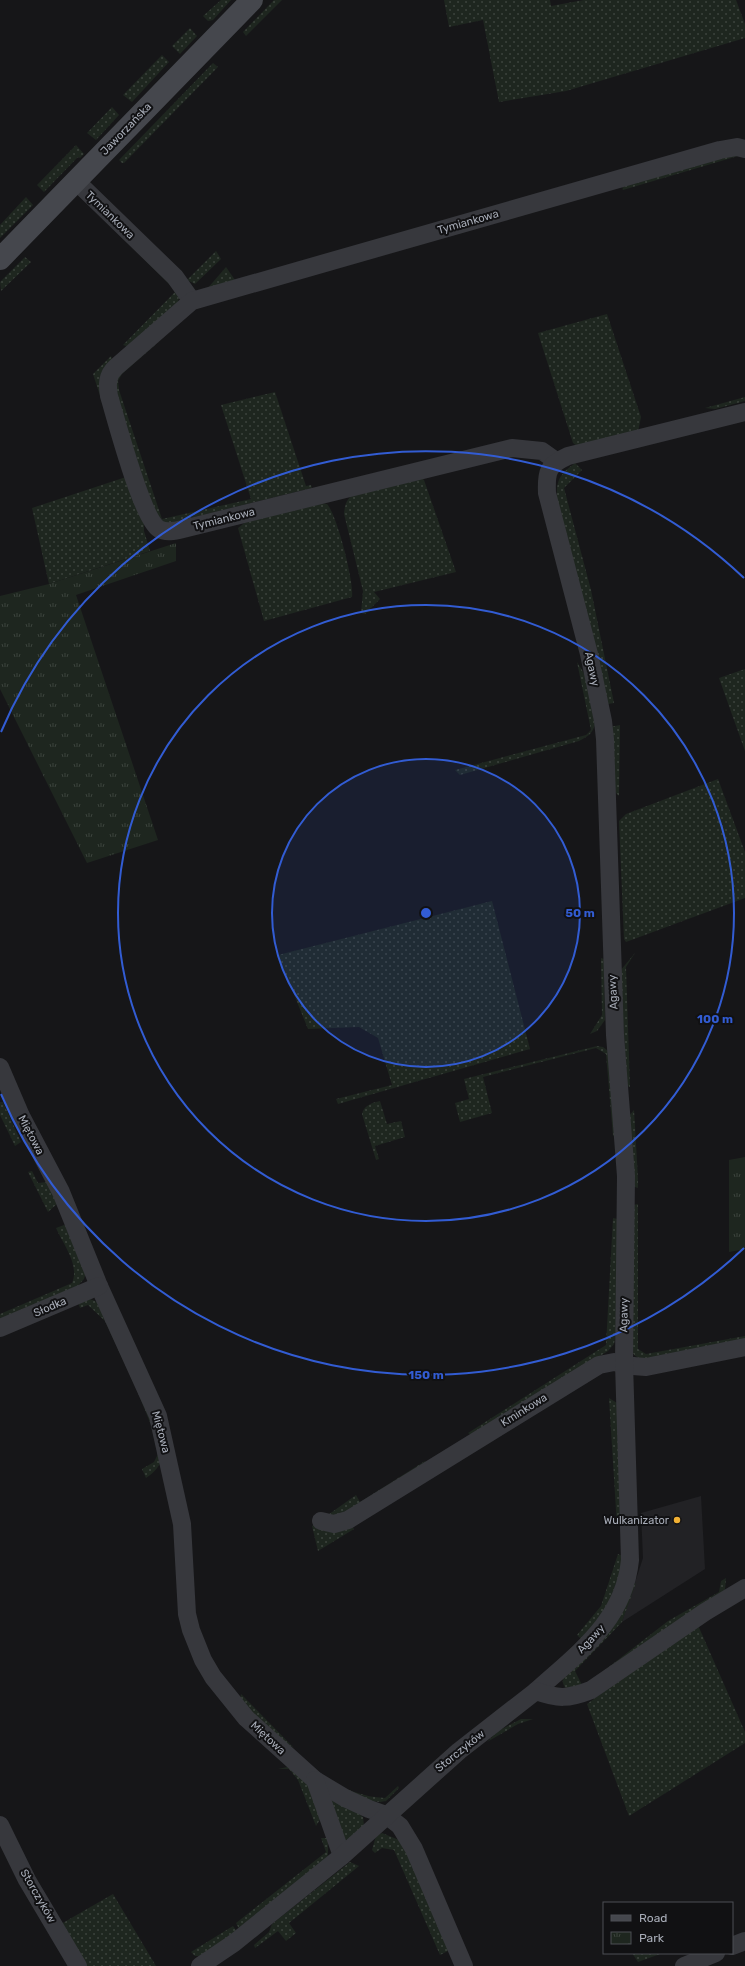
<svg xmlns="http://www.w3.org/2000/svg" width="745" height="1966" viewBox="0 0 745 1966" font-family="Rubik,sans-serif">
	<style>
		.built { fill: #222225 }
		.grass { fill: url(#grass-dots) }
		.park { fill: url(#park-tufts) }
		.lines { fill: none; stroke-linecap: round; stroke-linejoin: round }
		.street { stroke: #37383d; stroke-width: 18 }
		.secondary { stroke: #45474d; stroke-width: 22 }
		.ring { fill: none; stroke: #325cd3; stroke-width: 2 }
		.poi-dot { fill: #f2b134; stroke: #111113; stroke-width: 1.5 }
		.labels { text-anchor: middle; dominant-baseline: central; stroke-width: 4; stroke-linejoin: round; paint-order: stroke }
		.street-label { font-size: 11px; fill: #a8adb8; stroke: #111113 }
		.poi-label { font-size: 11px; fill: #a8adb8; stroke: #111113; text-anchor: end }
		.centre { fill: #325cd3; stroke: #111113; stroke-width: 2 }
		.ring-label { font-size: 12px; text-anchor: middle; font-weight: bold; fill: #325cd3; stroke: #111113; stroke-width: 4; stroke-linejoin: round; paint-order: stroke }
	</style>
	<defs>
		<pattern id="grass-dots" width="8" height="8" patternUnits="userSpaceOnUse"><rect width="8" height="8" fill="#1e261f"/><path d="M2 2h.1M6 6h.1" fill="none" stroke="#3c433d" stroke-width="1.8" stroke-linecap="round"/></pattern>
		<pattern id="park-tufts" width="24" height="20" patternUnits="userSpaceOnUse"><rect width="24" height="20" fill="#1e261f"/><path d="M3 7l-1-3M5 7V3M7 7l1-3M15 17l-1-3M17 17v-4M19 17l1-3" fill="none" stroke="#3c433d"/></pattern>
	</defs>
	<rect width="100%" height="100%" fill="#161618"/>
	<!-- built -->
	<polygon class="built" points="701,1496 705,1569 622,1622 643,1558 641,1513"/>
	<!-- grass -->
	<g class="grass">
		<polygon points="221,0 231,0 213,20 208,21 203,16"/>
		<polygon points="274,0 282,0 246,36 243,32"/>
		<polygon points="444,0 550,0 551,6 584,0 736,0 745,24 745,38 566,91 499,102 483,20 449,27"/>
		<polygon points="190,28 197,36 180,54 172,46"/>
		<polygon points="162,55 169,62 132,102 123,95"/>
		<polygon points="213,63 218,67 124,163 122,163 119,160"/>
		<polygon points="112,107 119,115 96,140 87,133"/>
		<polygon points="76,145 84,154 80,158 78,157 44,192 37,185"/>
		<polygon points="732,155 738,156 623,190 622,185"/>
		<polygon points="26,197 33,205 0,238 0,225"/>
		<polygon points="91,207 174,285 179,297 178,302 129,347 123,345 176,291"/>
		<polygon points="216,251 221,259 195,284 187,280"/>
		<polygon points="25,257 31,262 1,291 0,282"/>
		<polygon points="226,267 235,280 207,289"/>
		<polygon points="607,314 641,417 638,432 578,447 573,443 538,333"/>
		<polygon points="162,339 122,374 118,381 119,390 162,519 251,499 221,405 275,392 306,486 311,485 312,488 166,524 155,514 115,394 117,376"/>
		<polygon points="111,356 113,362 105,411 93,374"/>
		<polygon points="745,397 745,401 715,409 705,408"/>
		<path d="M575 463 582 470 564 488 591 590 614 703 608 704 557 501C556 480 559 475 575 463Z"/>
		<polygon points="126,477 144,522 144,531 150,551 49,584 32,508"/>
		<path d="M421 477 424 480 456 572 374 592 380 599 365 614 361 613 363 591 344 514C345 503 347 498 356 493Z"/>
		<path d="M320 503 327 504C337 515 354 582 352 597L264 621 238 528 248 520Z"/>
		<path d="M577 662 585 675 595 725C592 734 587 737 579 741L460 775 455 770 586 735 591 730Z"/>
		<polygon points="745,669 745,751 719,678"/>
		<polygon points="620,725 619,796 615,792 610,727"/>
		<polygon points="718,779 745,852 745,898 626,942 624,939 619,821 626,814"/>
		<polygon points="492,901 530,1049 338,1104 336,1099 392,1085 378,1038 359,1027 308,1029 278,955"/>
		<polygon points="635,953 626,967 630,1087 627,1086 620,971"/>
		<polygon points="601,958 604,959 605,1020 597,1031 590,1034 602,1015"/>
		<polygon points="597,1046 603,1047 608,1051 618,1135 613,1136 606,1054 596,1048 483,1077 492,1113 460,1122 455,1103 469,1099 464,1079"/>
		<path d="M380 1101 387 1124 401 1121 405 1137 375 1146 379 1159 376 1160 362 1114C364 1105 372 1103 380 1101Z"/>
		<polygon points="0,1102 3,1102 21,1142 15,1146 0,1115"/>
		<polygon points="634,1110 638,1179 638,1188 632,1186 628,1117"/>
		<polygon points="32,1171 38,1183 47,1182 58,1203 48,1212 28,1172"/>
		<path d="M638 1204V1349L646 1354 745 1336V1341L647 1359C640 1359 636 1358 632 1352L633 1205Z"/>
		<polygon points="613,1218 618,1219 616,1334 614,1344 608,1351 473,1436 468,1433 606,1345"/>
		<path d="M64 1225 69 1226 86 1272 84 1279 76 1288 0 1320V1314L72 1283C80 1265 63 1244 56 1228Z"/>
		<path d="M88 1299C97 1300 101 1305 106 1313L148 1402 163 1456C160 1466 155 1472 146 1478L142 1469 154 1462 158 1454 151 1425 136 1388 105 1321 88 1305 80 1308 78 1302Z"/>
		<polygon points="609,1398 617,1403 624,1518 617,1526"/>
		<polygon points="425,1461 428,1466 351,1513 325,1517 356,1495 360,1502"/>
		<polygon points="315,1524 351,1525 354,1529 318,1551 312,1526"/>
		<polygon points="618,1554 623,1556 621,1570 607,1608 581,1639 577,1635 601,1606"/>
		<path d="M726 1578 725 1590 590 1686 568 1690C563 1686 562 1682 563 1676L632 1585 636 1583 622 1622 575 1671 583 1687 668 1621 719 1592 721 1581Z"/>
		<polygon points="697,1623 745,1732 745,1743 629,1816 587,1704"/>
		<polygon points="241,1694 294,1748 278,1738 240,1700"/>
		<polygon points="521,1719 533,1719 518,1724 487,1742 498,1731"/>
		<polygon points="292,1766 308,1783 321,1818 316,1826 298,1780 289,1769 278,1769"/>
		<path d="M320 1774C341 1788 361 1797 385 1798L398 1786 399 1788 386 1801 380 1802 370 1801 338 1789Z"/>
		<polygon points="326,1796 349,1806 363,1817 364,1826 349,1839 345,1840"/>
		<polygon points="382,1833 404,1842 452,1949 440,1955 394,1850 382,1848 375,1853 372,1850 376,1836"/>
		<polygon points="321,1838 328,1838 328,1855 326,1861 240,1931 236,1923 326,1852"/>
		<polygon points="350,1862 359,1866 289,1923 296,1933 286,1941 278,1931 255,1948 254,1945 269,1932 272,1924"/>
		<polygon points="113,1894 156,1966 84,1966 61,1924"/>
		<polygon points="233,1926 238,1933 199,1956 195,1956 191,1952"/>
		<polygon points="632,1953 663,1953 638,1962"/>
	</g>
	<!-- park -->
	<g class="park">
		<polygon points="176,543 176,561 76,595 158,840 87,863 0,689 0,596 49,584"/>
		<polygon points="745,1157 745,1249 729,1252 729,1160"/>
	</g>
	<g class="lines">
		<!-- street -->
		<g class="street">
			<polyline points="76,181 175,277 192,301"/>
			<path d="M556 461 542 451 512 448 183 529C175 531 166 533 159 529 142 519 116 419 109 396 107 385 107 375 116 367L192 301 720 150 737 147 745 149"/>
			<polyline points="0,1067 21,1116 61,1192 99,1286 158,1416 182,1524 187,1614 191,1630 203,1660 213,1677 246,1718 315,1780 345,1798 369,1809 386,1815 400,1826 414,1849 464,1966"/>
			<polyline points="0,1328 99,1286"/>
			<polyline points="321,1521 334,1524 348,1520 599,1365 614,1362 633,1366 646,1367 745,1347"/>
			<path d="M536 1691C578 1653 624 1621 630 1560L624 1363 626 1176 615 1035 605 739 603 721 589 654 547 493C546 471 548 465 568 456L745 412"/>
			<polyline points="315,1780 342,1856"/>
			<polyline points="0,1825 27,1880 78,1966"/>
			<polyline points="732,1946 745,1941"/>
			<path d="M200 1966 234 1943 342 1856 459 1751 536 1691C558 1699 568 1699 591 1690L705 1612 745 1588"/>
			<polyline points="684,1966 716,1953"/>
		</g>
		<!-- secondary -->
		<polyline class="secondary" points="0,259 252,0"/>
	</g>
	<!-- distance rings -->
	<circle cx="426" cy="913" r="154" fill="#325cd3" fill-opacity=".12"/>
	<g class="ring">
		<circle cx="426" cy="913" r="154"/>
		<circle cx="426" cy="913" r="308"/>
		<path d="M744 1248A462 462 0 0 1 1 1094M1 732A462 462 0 0 1 744 578"/>
	</g>
	<!-- markers -->
	<circle class="poi-dot" cx="677" cy="1520" r="4"/>
	<g class="labels">
		<!-- street labels -->
		<g class="street-label">
			<text transform="translate(126 129) rotate(-46)">Jaworzańska</text>
			<text transform="translate(110 215) rotate(44)">Tymiankowa</text>
			<text transform="translate(468 222) rotate(-16)">Tymiankowa</text>
			<text transform="translate(224 519) rotate(-14)">Tymiankowa</text>
			<text transform="translate(592 669) rotate(78)">Agawy</text>
			<text transform="translate(613 992) rotate(-93)">Agawy</text>
			<text transform="translate(31 1135) rotate(62)">Miętowa</text>
			<text transform="translate(50 1307) rotate(-23)">Słodka</text>
			<text transform="translate(624 1315) rotate(-89)">Agawy</text>
			<text transform="translate(524 1410) rotate(-32)">Kminkowa</text>
			<text transform="translate(161 1432) rotate(75)">Miętowa</text>
			<text transform="translate(591 1639) rotate(-47)">Agawy</text>
			<text transform="translate(268 1738) rotate(43)">Miętowa</text>
			<text transform="translate(460 1751) rotate(-39)">Storczyków</text>
			<text transform="translate(38 1896) rotate(60)">Storczyków</text>
		</g>
		<!-- poi labels -->
		<g class="poi-label">
			<text x="669" y="1520">Wulkanizator</text>
		</g>
	</g>
	<circle cx="426" cy="913" r="6" class="centre"/>
	<g class="ring-label">
		<text x="580" y="917">50 m</text>
		<text x="715" y="1023">100 m</text>
		<text x="426" y="1379">150 m</text>
	</g>
	<!-- legend -->
	<rect x="603" y="1902" width="130" height="52" fill="#111113" stroke="#4d4f55"/>
	<rect x="611" y="1915" width="20" height="6" fill="#45474d" stroke="#4d4f55"/>
	<text x="639" y="1922" font-size="12" fill="#a8adb8">Road</text>
	<rect x="611" y="1932" width="20" height="12" fill="url(#park-tufts)" stroke="#4d4f55"/>
	<text x="639" y="1942" font-size="12" fill="#a8adb8">Park</text>
</svg>
